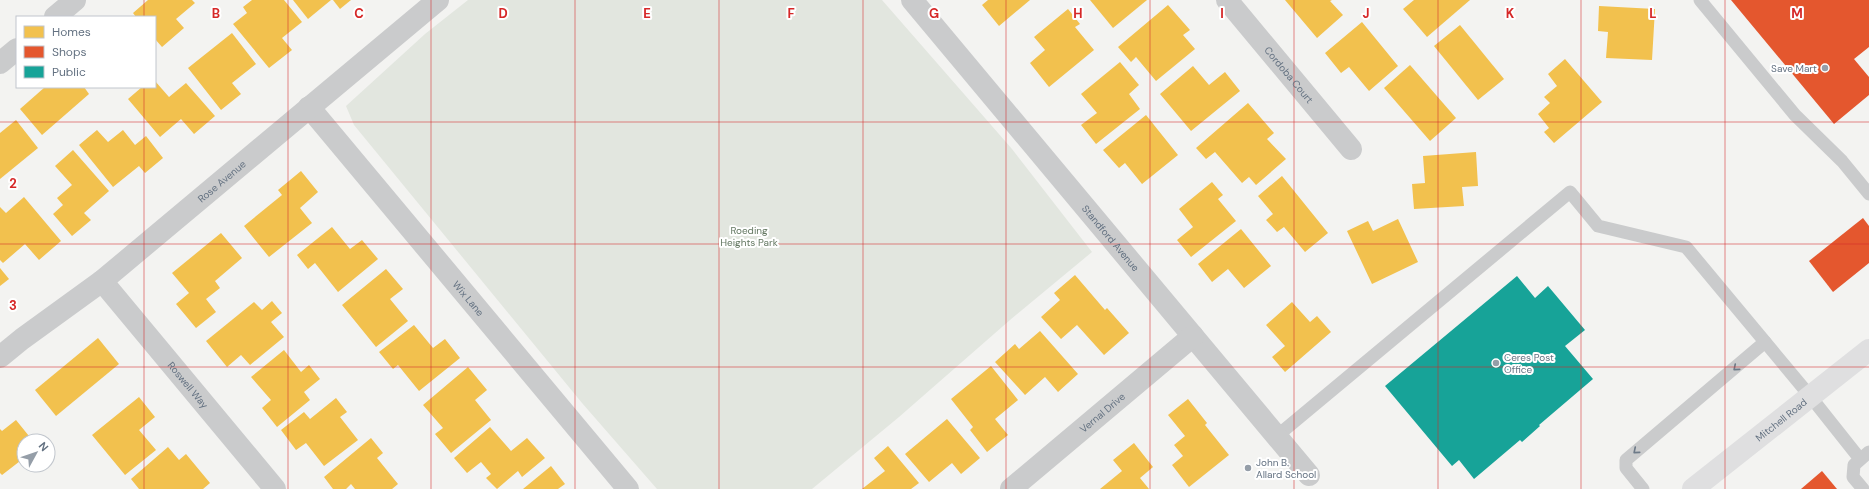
<svg xmlns="http://www.w3.org/2000/svg" width="1869" height="489" viewBox="0 0 1869 489" font-family="'DM Sans',sans-serif">
	<style>
		.green { fill: #e2e6df }
		.homes { fill: #f2c14e }
		.shops { fill: #e4572e }
		.public { fill: #17a398 }
		.lines { fill: none; stroke-linecap: round; stroke-linejoin: round }
		.lane { stroke: #cacbcc; stroke-width: 13 }
		.street { stroke: #cacbcc; stroke-width: 22 }
		.secondary { stroke: #dfdfe0; stroke-width: 22 }
		.oneway { stroke: #6d7a88 }
		.grid { fill: none; stroke: #d62828; stroke-width: 1; stroke-opacity: 0.55 }
		.poi-dot { fill: #959ea8; stroke: #fff; stroke-width: 1.5 }
		.labels { text-anchor: middle; dominant-baseline: central; stroke-width: 4; stroke-linejoin: round; paint-order: stroke }
		.poi-label { font-size: 10px; fill: #637181; stroke: #fff; text-anchor: start }
		.street-label { font-size: 10px; fill: #637181; stroke: #fff }
		.park-label { font-size: 10px; fill: #647862; stroke: #fff }
		.grid-label { font-size: 13px; text-anchor: middle; font-weight: bold; fill: #d62828; stroke: #fff; stroke-width: 4; stroke-linejoin: round; paint-order: stroke }
	</style>
	<rect width="100%" height="100%" fill="#f3f3f1"/>
	<!-- green -->
	<polygon class="green" points="468,0 882,0 1012,149 1092,252 1010,320 899,417 812,489 657,489 582,403 354,125 346,106 425,34"/>
	<!-- homes -->
	<g class="homes">
		<polygon points="148,0 192,0 195,3 176,19 184,28 162,47 155,39 155,17 136,17 133,13"/>
		<polygon points="252,0 284,0 302,22 282,38 292,50 269,68 233,24 247,13 243,7"/>
		<polygon points="293,0 331,0 308,19"/>
		<polygon points="333,0 351,0 340,9"/>
		<polygon points="988,0 1030,0 999,26 982,5"/>
		<polygon points="1090,0 1147,0 1113,28"/>
		<polygon points="1285,0 1332,0 1330,1 1343,15 1317,38"/>
		<polygon points="1414,0 1470,0 1427,37 1403,9"/>
		<polygon points="1168,5 1190,30 1183,35 1195,49 1156,81 1136,57 1131,62 1118,47"/>
		<polygon points="1599,6 1655,9 1652,60 1606,58 1608,32 1598,31"/>
		<polygon points="1068,9 1080,24 1075,27 1094,50 1049,87 1030,63 1045,50 1034,37"/>
		<polygon points="1362,22 1398,66 1369,91 1349,67 1341,73 1325,53"/>
		<polygon points="1460,25 1504,79 1478,100 1434,46"/>
		<polygon points="232,33 256,64 232,83 241,94 221,110 188,68"/>
		<polygon points="1565,59 1602,102 1554,143 1544,132 1549,128 1538,114 1550,103 1544,97 1557,86 1548,74"/>
		<polygon points="1120,62 1139,85 1129,94 1140,109 1096,144 1081,125 1097,113 1081,94"/>
		<polygon points="1410,65 1456,118 1430,141 1384,88"/>
		<polygon points="1193,66 1209,85 1225,72 1240,91 1191,131 1160,94"/>
		<polygon points="155,81 169,97 186,83 215,116 194,134 181,119 160,137 128,99 142,87 155,87"/>
		<polygon points="45,87 84,87 89,94 42,135 20,109"/>
		<polygon points="1248,103 1274,133 1267,139 1286,159 1256,185 1249,177 1242,183 1215,152 1206,159 1196,148"/>
		<polygon points="1146,115 1178,155 1142,184 1125,163 1119,168 1103,150"/>
		<polygon points="16,120 38,148 0,179 0,133"/>
		<polygon points="97,130 108,142 123,130 135,145 146,136 163,158 145,173 139,166 113,187 79,145"/>
		<polygon points="73,150 109,191 84,213 91,220 72,236 53,214 63,205 57,198 72,185 55,166"/>
		<polygon points="1476,152 1478,186 1462,187 1464,206 1414,209 1412,184 1425,183 1423,156"/>
		<polygon points="301,171 318,192 300,208 312,223 269,257 244,226 282,195 278,190"/>
		<polygon points="1282,176 1328,233 1305,252 1284,227 1277,232 1266,220 1273,214 1258,196"/>
		<polygon points="1212,182 1223,195 1218,199 1236,221 1191,257 1177,240 1193,227 1179,209"/>
		<polygon points="24,197 61,241 39,260 25,244 3,263 0,260 0,207 6,213"/>
		<polygon points="1398,219 1418,262 1372,284 1347,231 1368,221 1373,231"/>
		<polygon points="332,227 350,249 362,240 378,259 338,292 315,263 308,269 297,255"/>
		<polygon points="1241,229 1271,266 1244,288 1228,269 1212,282 1198,264"/>
		<polygon points="221,233 242,258 215,281 220,288 206,299 216,312 196,328 176,304 189,293 172,273"/>
		<polygon points="0,268 9,279 0,286"/>
		<polygon points="386,269 403,289 390,299 408,321 376,347 342,305"/>
		<polygon points="1075,275 1105,310 1107,308 1129,333 1104,355 1077,325 1061,339 1041,317 1060,300 1054,293"/>
		<polygon points="272,301 282,313 271,322 284,337 250,365 241,355 227,367 206,341 254,302 262,310"/>
		<polygon points="1292,302 1310,322 1317,316 1331,332 1285,372 1272,357 1285,346 1266,325"/>
		<polygon points="414,325 433,348 445,339 460,358 419,391 398,365 393,369 379,352"/>
		<polygon points="1040,331 1078,374 1058,392 1045,377 1025,395 995,362 1015,344 1019,349"/>
		<polygon points="98,338 119,364 56,416 35,390"/>
		<polygon points="284,350 301,372 309,365 320,379 304,392 310,400 277,427 262,408 271,400 251,377"/>
		<polygon points="991,366 1018,400 995,419 1008,435 987,452 970,430 973,427 951,399"/>
		<polygon points="468,367 487,390 475,400 491,420 451,453 435,434 443,428 423,405"/>
		<polygon points="139,397 155,417 139,430 156,450 125,475 92,435"/>
		<polygon points="336,398 347,412 340,417 358,440 324,466 306,443 296,450 281,430 304,412 310,419"/>
		<polygon points="1188,399 1207,423 1205,425 1229,455 1189,487 1172,465 1183,456 1174,445 1185,436 1168,415"/>
		<polygon points="947,419 980,458 961,474 952,463 929,482 905,454"/>
		<polygon points="16,420 33,441 24,441 24,458 2,475 0,473 0,429 2,431"/>
		<polygon points="490,427 511,451 527,438 545,458 522,477 518,471 497,489 486,478 491,474 481,462 467,473 454,458"/>
		<polygon points="371,438 383,453 377,458 398,484 392,489 355,489 351,484 346,489 333,489 324,477"/>
		<polygon points="1134,443 1153,467 1140,478 1149,489 1100,489 1122,471 1113,460"/>
		<polygon points="888,446 919,483 911,489 862,489 885,471 874,458"/>
		<polygon points="168,447 179,460 186,454 210,483 203,489 139,489 131,479"/>
		<polygon points="551,466 565,484 558,489 523,489"/>
	</g>
	<!-- shops -->
	<g class="shops">
		<polygon points="1731,0 1869,0 1869,47 1854,59 1869,77 1869,95 1834,124"/>
		<polygon points="1863,218 1869,226 1869,263 1833,292 1809,261"/>
		<polygon points="1822,471 1837,489 1801,489"/>
	</g>
	<!-- public -->
	<polygon class="public" points="1517,276 1535,298 1548,286 1585,330 1565,346 1593,379 1539,425 1540,426 1522,442 1520,440 1474,479 1459,460 1452,466 1385,386"/>
	<g class="lines">
		<!-- lane -->
		<g class="lane">
			<polyline points="1700,0 1795,115 1842,161 1869,194"/>
			<polyline points="1277,436 1570,192 1598,226 1686,247 1810,396 1860,459"/>
			<polyline points="1643,489 1626,468 1626,460 1765,342"/>
			<polyline points="1863,489 1853,477 1854,465 1869,452"/>
		</g>
		<!-- street -->
		<g class="street">
			<path id="s1" d="M912 0 1309 475"/>
			<path id="s2" d="M1227 0 1351 149"/>
			<polyline points="55,17 75,0"/>
			<polyline points="0,63 17,49"/>
			<path id="s3" d="M309 107 628 489"/>
			<path id="s4" d="M102 281 275 489"/>
			<path id="s5" d="M0 357 22 339 102 281 438 0"/>
			<path id="s6" d="M1011 489 1193 336"/>
		</g>
		<!-- secondary -->
		<path class="secondary" id="s7" d="M1693 489 1869 350"/>
	</g>
	<!-- one-way arrows -->
	<defs><path id="oneway-chevron" d="M-2-3.5L2.5 0L-2 3.5" fill="none" stroke-width="1.6" stroke-linecap="round" stroke-linejoin="round"/></defs>
	<g class="oneway">
		<use href="#oneway-chevron" transform="translate(1736 368) rotate(140)"/>
		<use href="#oneway-chevron" transform="translate(1636 451) rotate(140)"/>
	</g>
	<!-- grid -->
	<path class="grid" d="M144 0V17M288 0V489M431 0V489M575 0V489M719 0V489M863 0V489M1006 0V489M1150 0V489M1294 0V489M1438 0V489M1581 0V489M1725 0V489M144 87V489M0 122H1869M0 244H1869M0 367H1869"/>
	<!-- markers -->
	<g class="poi-dot">
		<circle cx="1825" cy="68" r="4"/>
		<circle cx="1496" cy="363" r="4"/>
		<circle cx="1248" cy="468" r="4"/>
	</g>
	<g class="labels">
		<!-- poi labels -->
		<g class="poi-label">
			<text x="1817" y="68" text-anchor="end">Save Mart</text>
			<text x="1504" y="357">Ceres Post<tspan x="1504" dy="12">Office</tspan></text>
			<text x="1256" y="462">John B.<tspan x="1256" dy="12">Allard School</tspan></text>
		</g>
		<!-- street labels -->
		<g class="street-label">
			<text stroke="none"><textPath href="#s2" startOffset="97">Cordoba Court</textPath></text>
			<text stroke="none"><textPath href="#s5" startOffset="283">Rose Avenue</textPath></text>
			<text stroke="none"><textPath href="#s1" startOffset="310">Standford Avenue</textPath></text>
			<text stroke="none"><textPath href="#s3" startOffset="249">Wix Lane</textPath></text>
			<text stroke="none"><textPath href="#s4" startOffset="135">Roswell Way</textPath></text>
			<text stroke="none"><textPath href="#s6" startOffset="119">Vernal Drive</textPath></text>
			<text stroke="none"><textPath href="#s7" startOffset="112">Mitchell Road</textPath></text>
		</g>
		<!-- park labels -->
		<g class="park-label">
			<text x="749" y="230">Roeding<tspan x="749" dy="12">Heights Park</tspan></text>
		</g>
	</g>
	<g class="grid-label">
		<text x="216" y="18">B</text>
		<text x="359" y="18">C</text>
		<text x="503" y="18">D</text>
		<text x="647" y="18">E</text>
		<text x="791" y="18">F</text>
		<text x="934" y="18">G</text>
		<text x="1078" y="18">H</text>
		<text x="1222" y="18">I</text>
		<text x="1366" y="18">J</text>
		<text x="1510" y="18">K</text>
		<text x="1653" y="18">L</text>
		<text x="1797" y="18">M</text>
		<text x="13" y="188">2</text>
		<text x="13" y="310">3</text>
	</g>
	<!-- legend -->
	<rect x="16" y="16" width="140" height="72" fill="#ffffff" stroke="#c1c6cd"/>
	<rect x="24" y="26" width="20" height="12" fill="#f2c14e" stroke="#c1c6cd"/>
	<text x="52" y="36" font-size="12" fill="#637181">Homes</text>
	<rect x="24" y="46" width="20" height="12" fill="#e4572e" stroke="#c1c6cd"/>
	<text x="52" y="56" font-size="12" fill="#637181">Shops</text>
	<rect x="24" y="66" width="20" height="12" fill="#17a398" stroke="#c1c6cd"/>
	<text x="52" y="76" font-size="12" fill="#637181">Public</text>
	<!-- north arrow -->
	<g transform="translate(36 453) rotate(50)"><circle r="19" fill="#ffffff" stroke="#c1c6cd"/>
	<path d="M0-3L7 15L0 10L-7 15Z" fill="#959ea8"/>
	<text y="-6" font-size="11" font-weight="bold" text-anchor="middle" fill="#637181">N</text>
	</g>
</svg>
